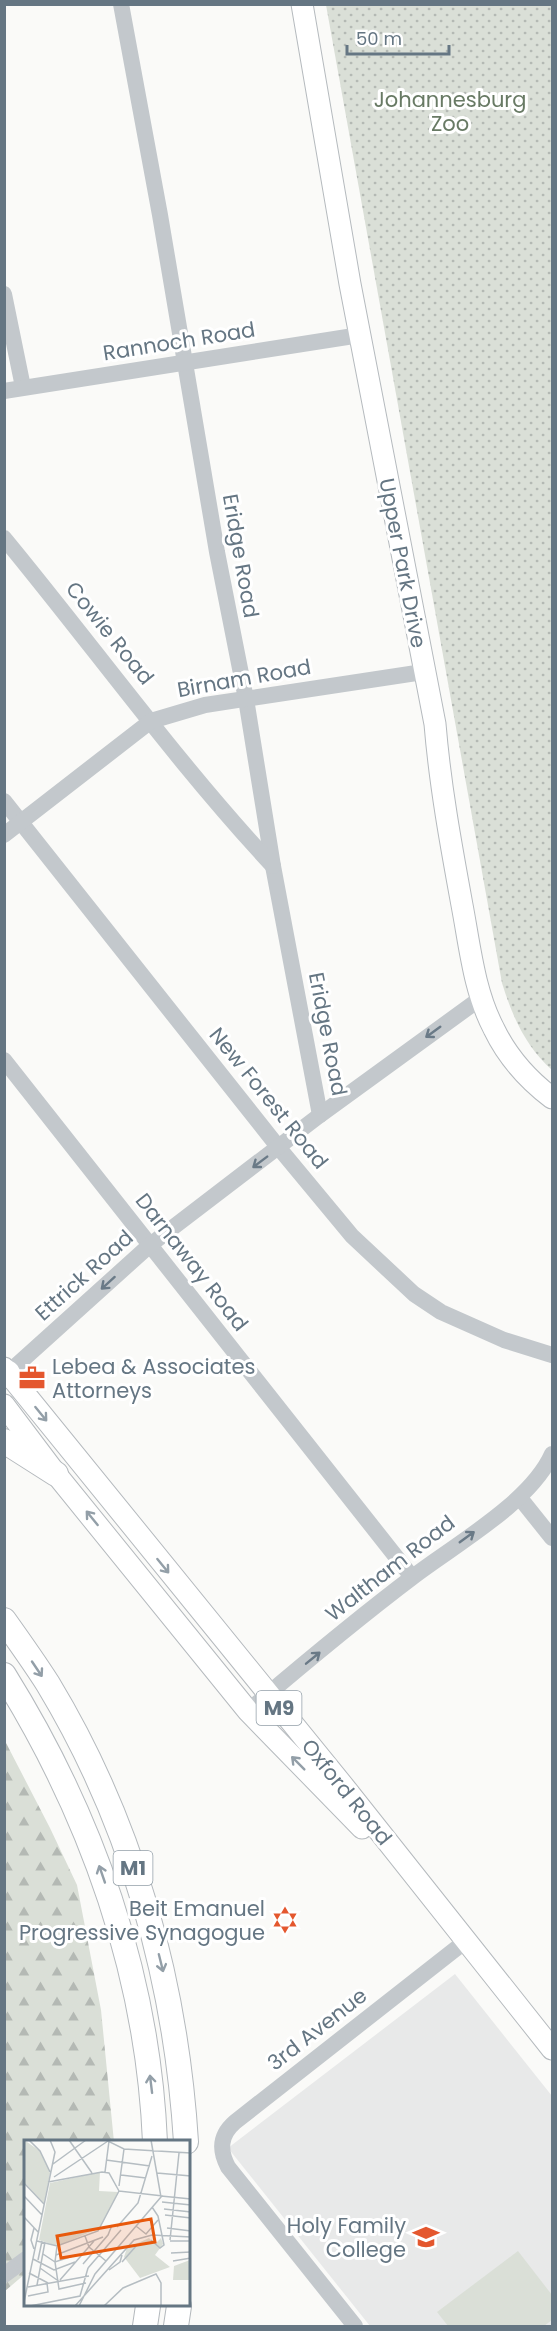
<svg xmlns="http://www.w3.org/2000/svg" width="557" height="2331" viewBox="0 0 557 2331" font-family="Poppins,sans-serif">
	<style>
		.built { fill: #e8e9e9 }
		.green { fill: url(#green-dots) }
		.forest { fill: url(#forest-firs) }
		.pitch { fill: #dadfd7 }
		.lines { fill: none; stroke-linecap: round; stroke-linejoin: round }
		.major-casing { stroke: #b5babe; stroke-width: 23 }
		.highway-casing { stroke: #b4b9bd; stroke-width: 26 }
		.minor { stroke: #c3c8cc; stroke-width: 16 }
		.major { stroke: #fff; stroke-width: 21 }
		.highway { stroke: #fff; stroke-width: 24 }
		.oneway { stroke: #6a7a87 }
		.oneway2 { stroke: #939fa8 }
		.labels { text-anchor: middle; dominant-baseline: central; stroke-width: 6; stroke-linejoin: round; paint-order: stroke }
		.shield { fill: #fff; stroke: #939fa8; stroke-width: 1.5 }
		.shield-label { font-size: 20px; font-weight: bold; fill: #657683 }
		.park-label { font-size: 21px; fill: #687a64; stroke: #fff }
		.street-label { font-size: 21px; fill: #657683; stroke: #fff }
		.poi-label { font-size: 21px; fill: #657683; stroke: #fff; text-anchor: end }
		.inset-road { fill: none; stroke: #b5bdc2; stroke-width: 1.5 }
		.view { fill: #e8590c; fill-opacity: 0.15; stroke: #e8590c; stroke-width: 3 }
		.inset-edge { fill: none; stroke: #657683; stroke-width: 3 }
	</style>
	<defs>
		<pattern id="green-dots" width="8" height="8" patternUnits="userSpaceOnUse" patternTransform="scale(1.5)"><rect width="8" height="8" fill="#dadfd7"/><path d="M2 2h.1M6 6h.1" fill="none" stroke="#b4b9b4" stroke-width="1.8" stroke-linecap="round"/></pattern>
		<pattern id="forest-firs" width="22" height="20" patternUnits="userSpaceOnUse" patternTransform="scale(1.5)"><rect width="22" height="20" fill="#dadfd7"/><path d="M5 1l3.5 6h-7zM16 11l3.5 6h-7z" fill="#b4b9b4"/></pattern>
	</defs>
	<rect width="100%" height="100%" fill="#fafaf8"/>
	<!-- built -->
	<polygon class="built" points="455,1974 552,2096 552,2326 370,2326 228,2148"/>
	<!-- green -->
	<path class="green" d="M326 5H552V1070C526 1047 512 1016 502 983Z"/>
	<!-- forest -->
	<polygon class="forest" points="4,1739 50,1828 77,1885 101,2010 114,2142 26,2142 25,2274 5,2291"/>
	<!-- pitch -->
	<polygon class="pitch" points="518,2251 552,2295 552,2320 544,2326 448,2326 437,2312"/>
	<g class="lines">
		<!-- major casing -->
		<g class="major-casing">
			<g id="major">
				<path d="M302 4 350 284 435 724C440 785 451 845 462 905 470 947 474 991 494 1029 508 1058 527 1079 552 1098"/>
				<polyline points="4,1368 345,1788 552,2049"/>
				<polyline points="4,1405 56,1474 248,1711 362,1828"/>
			</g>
		</g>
		<!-- highway casing -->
		<g class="highway-casing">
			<g id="highway">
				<polyline points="4,1376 8,1373"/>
				<polyline points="4,1441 56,1474"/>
				<path d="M4 1620C19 1641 34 1662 48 1684 132 1823 176 1981 186 2142"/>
				<path d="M4 1675C92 1816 148 1975 155 2142"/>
				<polyline points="145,2326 148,2306"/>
				<polyline points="176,2326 179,2306"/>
			</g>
		</g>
		<!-- minor -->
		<g class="minor">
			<polyline points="121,4 160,215 217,552 246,699 273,866 320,1115"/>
			<polyline points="4,294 23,387"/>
			<polyline points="4,391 360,335"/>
			<path d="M4 538C94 647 177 763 273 866"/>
			<polyline points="4,801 279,1148 352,1236 414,1294 441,1312 504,1340 552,1355"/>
			<polyline points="4,835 151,721 205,705 423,672"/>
			<polyline points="4,1060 412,1577"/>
			<polyline points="8,1373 150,1245 320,1115 481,998"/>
			<polyline points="520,1498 552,1538"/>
			<path d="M248 1711C302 1665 357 1619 414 1576 456 1544 531 1502 552 1454"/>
			<polyline points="4,2275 26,2259"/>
			<path d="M355 2326 228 2167C219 2150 220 2135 235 2122L467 1940"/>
		</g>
		<!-- major -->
		<use href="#major" class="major"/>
		<!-- highway -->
		<use href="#highway" class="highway"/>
	</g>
	<!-- one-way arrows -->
	<defs><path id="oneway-shaft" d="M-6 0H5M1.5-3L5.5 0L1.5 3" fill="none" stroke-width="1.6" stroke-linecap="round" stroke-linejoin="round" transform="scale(1.5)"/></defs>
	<g class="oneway">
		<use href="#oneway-shaft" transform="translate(433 1032) rotate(144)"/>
		<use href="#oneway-shaft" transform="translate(260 1162) rotate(143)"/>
		<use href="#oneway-shaft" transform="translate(108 1283) rotate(138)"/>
		<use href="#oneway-shaft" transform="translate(467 1537) rotate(-36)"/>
		<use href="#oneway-shaft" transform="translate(313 1658) rotate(-39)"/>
	</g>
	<g class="oneway2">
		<use href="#oneway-shaft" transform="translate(41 1414) rotate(51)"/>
		<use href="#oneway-shaft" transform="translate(92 1518) rotate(-129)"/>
		<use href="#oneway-shaft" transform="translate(163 1566) rotate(51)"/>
		<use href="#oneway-shaft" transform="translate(37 1669) rotate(56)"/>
		<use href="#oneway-shaft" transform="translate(298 1763) rotate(-135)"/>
		<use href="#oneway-shaft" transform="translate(102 1874) rotate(-109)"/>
		<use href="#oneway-shaft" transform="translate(161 1963) rotate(76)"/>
		<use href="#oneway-shaft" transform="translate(151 2084) rotate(-97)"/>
	</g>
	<!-- icons -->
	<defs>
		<g id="office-bare" transform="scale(2.07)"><path d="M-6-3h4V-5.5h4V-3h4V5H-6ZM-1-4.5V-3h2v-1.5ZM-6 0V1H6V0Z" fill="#e4572e" stroke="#fff" stroke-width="2.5" paint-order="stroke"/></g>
		<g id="synagogue-bare" transform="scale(2.07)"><path d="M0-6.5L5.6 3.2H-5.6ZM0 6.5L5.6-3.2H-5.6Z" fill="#e4572e" stroke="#fff" stroke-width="2.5" paint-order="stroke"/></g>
		<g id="school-bare" transform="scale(2.07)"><path d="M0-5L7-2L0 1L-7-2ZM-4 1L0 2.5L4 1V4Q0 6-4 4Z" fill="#e4572e" stroke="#fff" stroke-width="2.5" paint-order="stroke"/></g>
	</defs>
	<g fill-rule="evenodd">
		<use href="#office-bare" x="32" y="1378"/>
		<use href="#synagogue-bare" x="285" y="1920"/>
		<use href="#school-bare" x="426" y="2237"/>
	</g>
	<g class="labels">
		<!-- shield labels -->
		<g class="shield">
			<rect x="256.5" y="1691" width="45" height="34" rx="4.5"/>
			<rect x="113.5" y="1851" width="39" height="34" rx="4.5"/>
		</g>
		<g class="shield-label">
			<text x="279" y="1708">M9</text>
			<text x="133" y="1868">M1</text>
		</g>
		<!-- park labels -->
		<g class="park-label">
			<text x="450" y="99">Johannesburg<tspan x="450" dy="24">Zoo</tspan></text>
		</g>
		<!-- street labels -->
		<g class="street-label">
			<text transform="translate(179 341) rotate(-9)">Rannoch Road</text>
			<text transform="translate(241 556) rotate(80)">Eridge Road</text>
			<text transform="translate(403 563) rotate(79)">Upper Park Drive</text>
			<text transform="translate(110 633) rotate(51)">Cowie Road</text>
			<text transform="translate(244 678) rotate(-10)">Birnam Road</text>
			<text transform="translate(328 1034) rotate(79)">Eridge Road</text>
			<text transform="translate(269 1098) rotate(51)">New Forest Road</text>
			<text transform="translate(192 1262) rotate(52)">Darnaway Road</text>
			<text transform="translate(84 1275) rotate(-42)">Ettrick Road</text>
			<text transform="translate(390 1568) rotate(-38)">Waltham Road</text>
			<text transform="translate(347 1792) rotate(51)">Oxford Road</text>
			<text transform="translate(317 2029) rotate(-38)">3rd Avenue</text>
		</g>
		<!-- poi labels -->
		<g class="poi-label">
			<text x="52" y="1366" text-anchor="start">Lebea &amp; Associates<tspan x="52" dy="24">Attorneys</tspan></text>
			<text x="265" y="1908">Beit Emanuel<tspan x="265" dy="24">Progressive Synagogue</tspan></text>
			<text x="406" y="2225">Holy Family<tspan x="406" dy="24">College</tspan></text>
		</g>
	</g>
	<!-- overview -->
	<g transform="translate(24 2140)">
		<rect width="166" height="166" fill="#fafaf8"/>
		<path d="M0 0 16 11 26 33 20 63 0 42ZM76 32 75 51 94 52 76 88 33 106 15 100 26 43Z" fill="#dadfd7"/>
		<path d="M125 98 131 104 137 98 139 104 131 115 146 127 116 138 100 117 103 108ZM166 120V140H149L150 126Z" fill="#dadfd7"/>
		<path class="inset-road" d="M5 0 16 11 26 32M45 0 68 33M82 20 126 26M29 24 62 0M81 32 85 1M133 33 167 36M97 35 122 38M30 37 84 1 100 9 167 13M24 42 78 32 85 33 95 51M0 43 20 64M95 46 100 9M0 56 18 75M137 56 167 59M138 62 167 65M140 69 167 72M141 75 167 78M0 77 15 93M112 86 122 94 134 80M93 87 114 63 128 16M10 88 7 100 10 109M143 88 167 91M61 96 65 107 82 121M127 100 136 108 140 105 134 76 128 67M146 100 155 13M13 101 33 106 74 91 95 51 139 56M146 101H167M33 106 31 122 35 149 62 143M147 113 167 112M19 114 31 122 52 115M32 115 79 97M9 119 30 130 51 122M14 120 18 101M149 121 167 118M98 122 113 105M59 124 84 95 88 85M16 128 33 140M64 128 97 90M85 130 96 122 98 115M5 133 24 143M36 140 70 101M13 145 21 102M4 147 65 136M4 156 24 152 23 143M0 162 31 12 26 0M6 166 56 156 64 128M51 166 110 100 128 95 167 97M55 166 71 134 137 57 127 0M80 166 99 148 132 134 137 143V166"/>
		<path class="view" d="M127 79 131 102 37 118 33 96Z"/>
		<rect width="166" height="166" class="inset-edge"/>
	</g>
	<!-- border -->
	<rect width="557" height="2331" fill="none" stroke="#657683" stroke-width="12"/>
	<!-- scale -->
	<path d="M347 45v9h102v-9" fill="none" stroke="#657683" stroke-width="3"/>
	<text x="356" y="45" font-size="18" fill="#657683" stroke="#ffffff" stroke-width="4.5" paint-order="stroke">50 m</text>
</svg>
